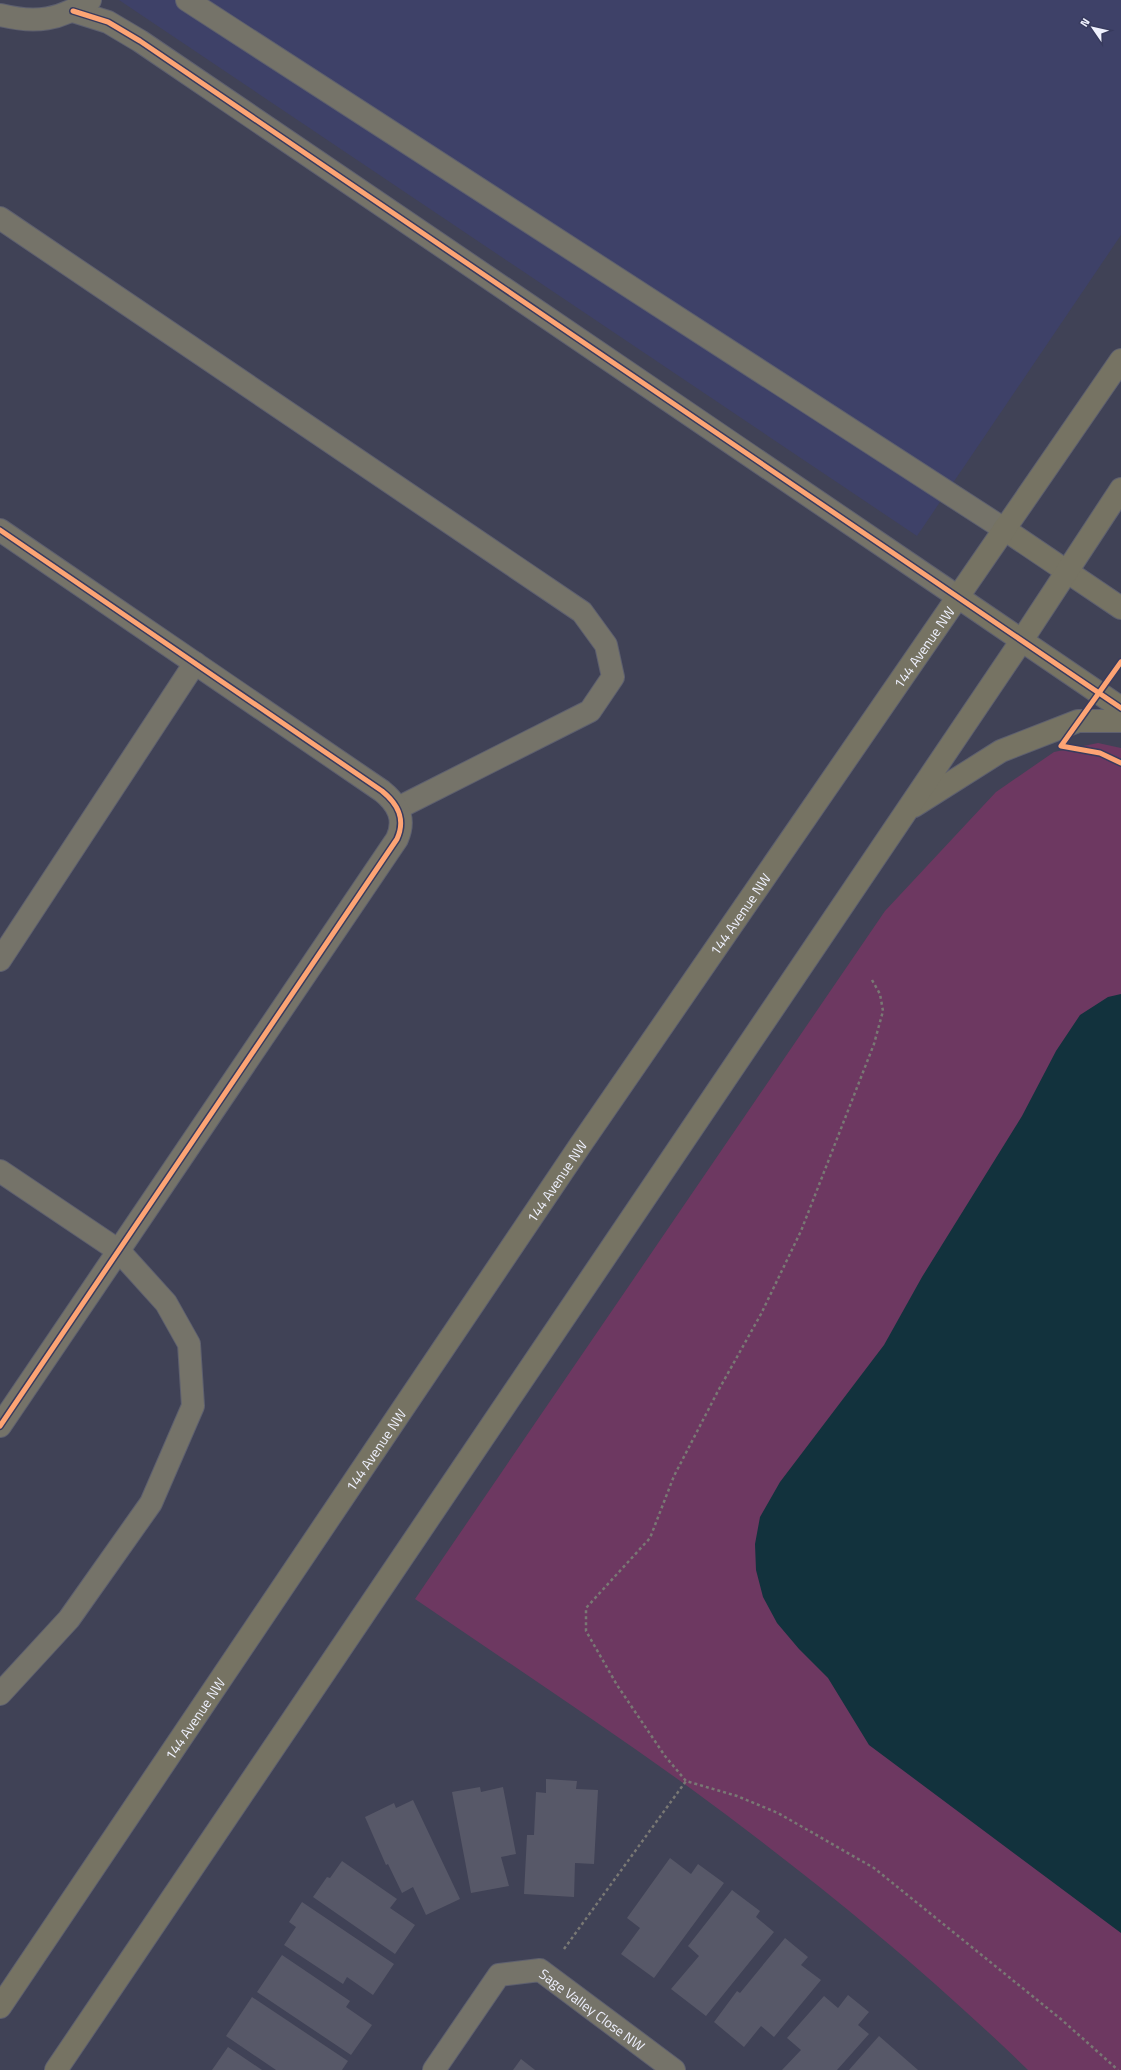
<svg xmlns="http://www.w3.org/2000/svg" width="1121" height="2070" viewBox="0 0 1121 2070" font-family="'Titillium Web',sans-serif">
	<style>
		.built { fill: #3e4168 }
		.green { fill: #6d3861 }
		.water { fill: #12323d }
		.building { fill: #575868 }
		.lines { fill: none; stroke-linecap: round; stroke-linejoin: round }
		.street-casing { stroke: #5e606f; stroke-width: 24 }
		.secondary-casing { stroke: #5e606f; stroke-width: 24 }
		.path { stroke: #797874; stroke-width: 2.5; stroke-dasharray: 3 3; stroke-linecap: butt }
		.street { stroke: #757369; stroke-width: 22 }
		.secondary { stroke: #767363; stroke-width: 22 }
		.cycleway-casing { stroke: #383b5e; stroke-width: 8 }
		.cycleway { stroke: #fda474; stroke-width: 5 }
		.labels { text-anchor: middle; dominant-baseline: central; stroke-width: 3; stroke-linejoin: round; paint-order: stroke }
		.street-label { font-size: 14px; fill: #eff1fe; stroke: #383b5e }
	</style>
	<rect width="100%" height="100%" fill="#404256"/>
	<!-- built -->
	<polygon class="built" points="119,0 1121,0 1121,235 917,536"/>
	<!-- green -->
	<path class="green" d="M1098 743 1121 748V2070H1028C923 1968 809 1875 690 1788 600 1723 507 1662 415 1599L885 911 996 792 1054 752Z"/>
	<!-- water -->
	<polygon class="water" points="1121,994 1121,1933 869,1745 828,1678 799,1649 777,1623 763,1597 756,1570 755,1544 760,1517 780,1482 884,1345 922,1277 1022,1116 1056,1051 1080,1015 1108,997"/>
	<!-- building -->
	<g class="building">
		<polygon points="546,1779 577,1781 576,1789 598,1790 594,1864 575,1863 574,1897 524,1894 527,1835 534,1835 536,1792 546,1793"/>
		<polygon points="480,1787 481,1792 503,1787 516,1854 501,1857 509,1886 471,1893 452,1792"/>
		<polygon points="413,1800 460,1899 426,1915 413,1887 402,1893 388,1864 386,1865 365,1817 394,1803 396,1808"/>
		<polygon points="670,1858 691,1874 698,1864 724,1883 654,1978 621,1954 640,1928 627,1918"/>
		<polygon points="342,1861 397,1899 390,1908 415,1925 395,1954 313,1897 327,1877 330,1878"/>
		<polygon points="732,1890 760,1911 756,1917 774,1932 706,2016 671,1989 699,1956 688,1946"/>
		<polygon points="302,1902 394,1964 373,1995 347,1977 343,1984 284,1945 296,1927 289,1922"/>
		<polygon points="785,1938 808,1957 801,1965 821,1980 774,2037 761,2026 744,2047 714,2022 737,1991 740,1993"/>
		<polygon points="282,1955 350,2001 346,2007 372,2025 351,2055 257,1992"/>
		<polygon points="848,1995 869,2012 858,2025 869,2034 837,2070 782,2070 801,2050 787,2038 824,1996 838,2008"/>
		<polygon points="252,1997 348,2061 342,2070 276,2070 226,2036"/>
		<polygon points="879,2036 918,2070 849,2070"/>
		<polygon points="228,2047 262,2070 212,2070"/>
		<polygon points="521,2059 535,2070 513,2070"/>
	</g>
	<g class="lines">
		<!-- street casing -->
		<g class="street-casing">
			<g id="street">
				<polyline points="187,0 1004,529"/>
				<polyline points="73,11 108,22 140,41 958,597"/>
				<path d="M0 15C36 24 60 20 90 0"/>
				<polyline points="0,218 582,612 606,645 613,677 590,711 398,808"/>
				<path d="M0 530 382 791C398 804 406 819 397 839L0 1426"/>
				<polyline points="0,960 195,663"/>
				<polyline points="0,1171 119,1251 166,1303 189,1344 193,1406 151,1503 69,1619 0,1694"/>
				<path id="s1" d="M434 2070 499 1975 540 1970 674 2070"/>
			</g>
		</g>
		<!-- secondary casing -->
		<g class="secondary-casing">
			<g id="secondary">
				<polyline points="1004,529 1121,608"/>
				<polyline points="958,597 1121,708"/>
				<polyline points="914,806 1001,751 1078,721 1121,721"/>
				<path id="s2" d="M0 2007 579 1147 1121 360"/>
				<polyline points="56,2070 1022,640 1121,489"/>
			</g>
		</g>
		<!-- path -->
		<g class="path">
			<polyline points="872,980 880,994 883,1011 874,1044 801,1231 761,1314 718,1391 674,1476 650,1538 586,1608 586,1631 617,1685 665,1756 686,1781 737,1796 778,1813 874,1868 1062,2020 1118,2070"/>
			<polyline points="564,1949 686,1781"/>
		</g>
		<!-- street -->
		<use href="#street" class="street"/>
		<!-- secondary -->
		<use href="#secondary" class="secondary"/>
		<!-- cycleway casing -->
		<g class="cycleway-casing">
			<g id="cycleway">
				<polyline points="73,11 108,22 140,41 1121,708"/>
				<path d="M0 530 382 791C398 804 406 819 397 839L0 1426"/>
				<polyline points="1121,662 1061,746 1100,753 1121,763"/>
			</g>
		</g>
		<!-- cycleway -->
		<use href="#cycleway" class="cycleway"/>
	</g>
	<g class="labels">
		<!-- street labels -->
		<g class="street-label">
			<text stroke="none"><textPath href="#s2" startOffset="1644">144 Avenue NW</textPath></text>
			<text stroke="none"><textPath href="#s2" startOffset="1320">144 Avenue NW</textPath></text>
			<text stroke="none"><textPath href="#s2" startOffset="996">144 Avenue NW</textPath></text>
			<text stroke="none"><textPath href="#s2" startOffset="672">144 Avenue NW</textPath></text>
			<text stroke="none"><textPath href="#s2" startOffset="348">144 Avenue NW</textPath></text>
			<text stroke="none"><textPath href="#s1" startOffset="222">Sage Valley Close NW</textPath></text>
		</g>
	</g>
	<!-- north arrow -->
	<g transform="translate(1093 28) rotate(304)" stroke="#383b5e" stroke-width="3" paint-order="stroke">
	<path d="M0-3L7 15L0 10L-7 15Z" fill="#eff1fe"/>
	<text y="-6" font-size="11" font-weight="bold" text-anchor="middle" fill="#eff1fe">N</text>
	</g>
</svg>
